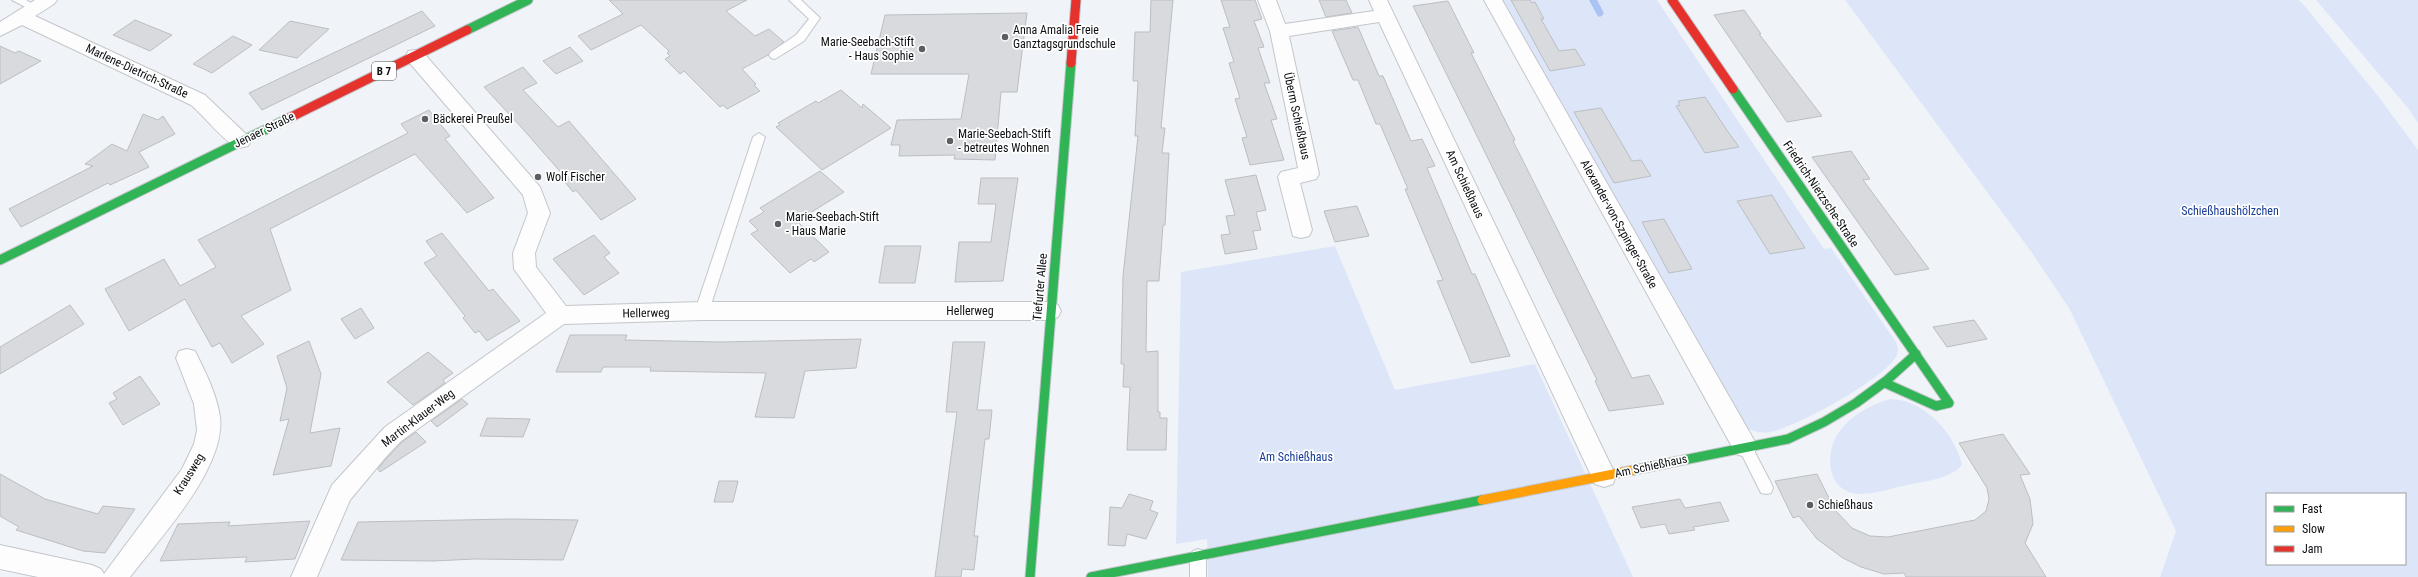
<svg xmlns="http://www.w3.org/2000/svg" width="2418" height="577" viewBox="0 0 2418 577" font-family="'Roboto Condensed',sans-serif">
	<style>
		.green { fill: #dde6f9; fill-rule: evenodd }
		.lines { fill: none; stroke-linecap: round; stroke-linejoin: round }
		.stream { stroke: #abc3f2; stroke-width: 7 }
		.building { fill: #d8dadd; stroke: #bbbec2 }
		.lane-casing { stroke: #c3c6ca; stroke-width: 2 }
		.street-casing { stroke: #c3c6ca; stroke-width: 2 }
		.fast-casing { stroke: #c3c6ca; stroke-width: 11 }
		.slow-casing { stroke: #c3c6ca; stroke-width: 11 }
		.jam-casing { stroke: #c3c6ca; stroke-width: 11 }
		.lane { fill: #fdfdfe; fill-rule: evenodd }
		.street { fill: #fdfdfe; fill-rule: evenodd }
		.fast { stroke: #30b455; stroke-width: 9 }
		.slow { stroke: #ff9f0a; stroke-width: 9 }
		.jam { stroke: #e5322d; stroke-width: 9 }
		.poi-dot { fill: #5c5e62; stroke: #fff; stroke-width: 1.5 }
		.labels { text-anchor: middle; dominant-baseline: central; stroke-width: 3.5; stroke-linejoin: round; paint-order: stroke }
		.shield { fill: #fff; stroke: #555658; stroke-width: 1 }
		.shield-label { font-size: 11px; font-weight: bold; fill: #0c0e11 }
		.poi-label { font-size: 12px; fill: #0c0e11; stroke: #fff; text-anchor: start }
		.street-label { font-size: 12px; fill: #0c0e11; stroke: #fff }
		.park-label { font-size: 12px; fill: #153b97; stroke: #fff }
	</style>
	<rect width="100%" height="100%" fill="#f0f3f8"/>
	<!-- green -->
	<g class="green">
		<path d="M1501 0H1657L1824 249 1831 248 1896 342C1898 348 1899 352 1896 357 1882 380 1797 427 1770 432 1762 434 1753 431 1746 428Z"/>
		<path d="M1845 0H2299L2303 4 2378 96 2418 150V577H2160L2176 531 2069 308 2030 250ZM2267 494H2405V564H2267Z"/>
		<polygon points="2316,0 2418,0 2418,123 2408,108"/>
		<polygon points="1335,246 1395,390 1535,364 1633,577 1208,577 1207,539 1176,544 1181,272"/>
		<path d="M1890 399C1923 399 1955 433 1962 465 1951 478 1928 481 1912 484 1894 487 1869 497 1852 493 1825 486 1826 450 1839 432 1850 416 1872 404 1890 399Z"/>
	</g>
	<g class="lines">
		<!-- stream -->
		<polyline class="stream" points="1593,0 1600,13"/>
	</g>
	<!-- building -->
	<g class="building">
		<polygon points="609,0 747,0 726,11 755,36 769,29 784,42 768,55 742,69 756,84 754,85 760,91 727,109 723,105 720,107 684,71 680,74 665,59 670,56 667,53 669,51 641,25 591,50 578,36 623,14"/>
		<polygon points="1151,0 1173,0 1161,128 1165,128 1162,153 1169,153 1165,225 1163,225 1159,281 1147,281 1146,352 1158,351 1158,412 1160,412 1160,418 1167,418 1166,450 1127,450 1130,387 1123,387 1124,364 1121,364 1123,276 1138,136 1135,136 1138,81 1133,81 1135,32 1150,32"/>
		<polygon points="1221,0 1255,0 1262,19 1254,21 1264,47 1258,48 1270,83 1264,83 1277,119 1271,120 1284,160 1250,165 1242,138 1247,137 1235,99 1240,98 1229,63 1234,62 1223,28 1230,27"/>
		<polygon points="1319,0 1346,0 1352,13 1326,17"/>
		<polygon points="1511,0 1530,0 1532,3 1535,2 1544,19 1541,19 1559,51 1575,49 1585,65 1550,71"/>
		<polygon points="1448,1 1474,53 1471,53 1515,140 1513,141 1632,378 1649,375 1664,404 1609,411 1595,381 1597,380 1413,6"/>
		<polygon points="1744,10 1761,34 1759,34 1822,116 1787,122 1714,15"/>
		<polygon points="422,11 435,26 262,110 249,93"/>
		<polygon points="1027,13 1017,92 1001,92 995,160 954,159 955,155 899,156 900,145 891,145 897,120 961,119 969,74 871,74 885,15"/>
		<polygon points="135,20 172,35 150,51 113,35"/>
		<polygon points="290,21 329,29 297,58 259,50"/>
		<polygon points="1358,27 1379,76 1383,76 1411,141 1422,139 1435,166 1427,168 1472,274 1475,274 1510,356 1471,363 1437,281 1443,280 1405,189 1408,189 1380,124 1376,124 1358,80 1353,80 1332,31"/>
		<polygon points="233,36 252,45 212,73 193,64"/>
		<polygon points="0,46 15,53 19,51 41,61 0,84"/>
		<polygon points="570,47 583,61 556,74 543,61"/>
		<polygon points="523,67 537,83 523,90 558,127 569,121 636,199 601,220 576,190 573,192 561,177 564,176 522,128 484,87"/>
		<polygon points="841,90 862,108 863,104 891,128 822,170 776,127 780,125 778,123 816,101 818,103"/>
		<polygon points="1705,97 1726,129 1739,147 1705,153 1676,106 1680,105 1678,101"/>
		<polygon points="1601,108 1632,161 1641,160 1651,176 1614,183 1574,112"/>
		<polygon points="429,110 450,136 445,139 494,198 467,213 415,154 270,229 291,290 241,316 264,344 232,363 220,343 212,347 185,299 129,331 105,289 164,259 180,286 216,267 198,240 408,133 401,124"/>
		<polygon points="143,114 158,120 163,116 175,134 139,152 149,167 110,185 108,183 21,227 9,209 93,166 85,164 112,144 127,151"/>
		<polygon points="1851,151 1870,179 1863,180 1929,269 1895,275 1812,157"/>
		<polygon points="820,171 844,192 797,221 829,252 814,262 811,259 790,273 751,234 758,230 749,221 764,212 760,208"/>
		<polygon points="1256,175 1266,210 1256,212 1261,230 1253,231 1257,249 1225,254 1221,235 1230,234 1226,216 1235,215 1225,180"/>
		<polygon points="981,178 1018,178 1003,281 955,282 959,242 991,242 996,204 978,204"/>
		<polygon points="1772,195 1784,215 1805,248 1770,254 1737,201"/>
		<polygon points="1357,206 1369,236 1335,242 1324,211"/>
		<polygon points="1664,219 1692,269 1669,273 1642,222"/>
		<polygon points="442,233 489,291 493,289 520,321 487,341 479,331 475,333 463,318 465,316 424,263 437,256 426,241"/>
		<polygon points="594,235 610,253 604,257 619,273 584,295 553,259"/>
		<polygon points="885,246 921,246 915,283 879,283"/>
		<polygon points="70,305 84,324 0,374 0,347"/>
		<polygon points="361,308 374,328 355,339 341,319"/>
		<polygon points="1974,320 1987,339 1947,347 1933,327"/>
		<polygon points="570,335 627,335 625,340 720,342 861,339 856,368 805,371 794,418 755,417 766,373 650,371 651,367 603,367 601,372 556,372"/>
		<polygon points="309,341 321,374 310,433 340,428 331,466 273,475 289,419 280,421 287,388 277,356"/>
		<polygon points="953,342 985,342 977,410 992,410 989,439 985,439 974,536 978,536 974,570 962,569 961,577 935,577 957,412 946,412"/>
		<polygon points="428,352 453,373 443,380 445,383 413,405 387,382"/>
		<polygon points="140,376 160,404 123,425 109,403 117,399 113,393"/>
		<polygon points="462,399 468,404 437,427 431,421"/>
		<polygon points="487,418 530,419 523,437 480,436"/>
		<polygon points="416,432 426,442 380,472 378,469 386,459 402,442"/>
		<polygon points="2003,434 2030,474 2020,475 2030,499 2033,524 2025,543 2046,577 1906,577 1904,573 1884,574 1861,567 1843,558 1817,539 1799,516 1793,518 1775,481 1817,474 1835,510 1852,528 1870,536 1888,537 1975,520 1986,511 1989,499 1987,488 1959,443"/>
		<polygon points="0,474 45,499 98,514 103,506 135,509 105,553 83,551 16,530 19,527 0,516"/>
		<polygon points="719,481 738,481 733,502 714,502"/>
		<polygon points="1129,494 1153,501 1150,510 1158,513 1146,539 1127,534 1125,546 1108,545 1110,507 1122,508"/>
		<polygon points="1680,499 1685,508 1720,502 1729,521 1693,527 1695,530 1669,534 1665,524 1641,528 1632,507"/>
		<polygon points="510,519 578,520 563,560 475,559 433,561 341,560 358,522"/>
		<polygon points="310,521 295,559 245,562 247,557 160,561 178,524 230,522 228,526"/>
	</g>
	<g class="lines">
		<!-- lane casing -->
		<g class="lane-casing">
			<g id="lane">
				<polygon points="12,0 26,0 40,8 35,12"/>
				<polygon points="789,0 801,0 820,18 804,41 775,59 771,58 769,55 771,52 796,35 809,19"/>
				<polygon points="759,133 765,137 709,311 707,315 697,315 695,311 753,137"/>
				<polygon points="1745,441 1750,443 1771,483 1773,488 1771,493 1766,494 1761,493 1738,447 1740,443"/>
				<polygon points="1198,549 1203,551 1206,556 1206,577 1190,577 1190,556 1193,551"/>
			</g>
		</g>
		<!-- street casing -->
		<g class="street-casing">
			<g id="street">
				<path d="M35 0H57L54 4 35 16 205 95 248 136 251 141 248 146C243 147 240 149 236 147 226 143 202 114 191 105L22 25 0 36V22Z"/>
				<polygon points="1258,0 1276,0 1285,24 1374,11 1369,0 1387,0 1616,476 1613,484 1604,487 1595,484 1379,22 1289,36 1319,174 1316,179 1300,183 1312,230 1309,236 1301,238 1293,236 1278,177 1281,172 1298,168 1270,31"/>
				<polygon points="1484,0 1502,0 1754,440 1757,447 1754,454 1745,457 1736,454"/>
				<polygon points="415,50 422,51 540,187 550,213 535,253 536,267 566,306 702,302 1050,302 1058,305 1061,311 1058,317 1050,320 702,320 564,324 401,441 385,458 350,500 317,577 291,577 332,485 385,427 546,313 514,269 513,253 528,213 523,195 408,61 406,56 408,51"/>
				<path d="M187 349 195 351C205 371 217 395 220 417 226 468 160 538 130 577H38L0 569V545L92 565 101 569 104 574 182 469 194 444 197 430 194 404 176 358 179 351Z"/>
			</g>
		</g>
		<!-- fast casing -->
		<g class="fast-casing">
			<g id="fast">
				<polyline points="467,30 528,0"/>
				<polyline points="1733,89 1949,403 1936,406 1885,383"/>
				<polyline points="0,260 287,119"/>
				<polyline points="1634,470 1788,439 1824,422 1856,403 1886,381 1916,354"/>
				<polyline points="1030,577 1071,63"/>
				<polyline points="1091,577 1482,500"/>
			</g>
		</g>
		<!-- slow casing -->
		<g class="slow-casing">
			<polyline id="slow" points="1482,500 1634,470"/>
		</g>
		<!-- jam casing -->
		<g class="jam-casing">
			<g id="jam">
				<polyline points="1672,0 1733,89"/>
				<polyline points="1071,63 1076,0"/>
				<polyline points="287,119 467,30"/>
			</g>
		</g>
		<!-- lane -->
		<use href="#lane" class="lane"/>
		<!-- street -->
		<use href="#street" class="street"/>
		<!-- fast -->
		<use href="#fast" class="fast"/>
		<!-- slow -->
		<use href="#slow" class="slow"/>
		<!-- jam -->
		<use href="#jam" class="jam"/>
	</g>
	<!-- markers -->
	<g class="poi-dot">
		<circle cx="1005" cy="37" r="4"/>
		<circle cx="922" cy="49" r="4"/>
		<circle cx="425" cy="119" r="4"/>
		<circle cx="950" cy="141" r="4"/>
		<circle cx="538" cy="177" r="4"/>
		<circle cx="778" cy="224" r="4"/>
		<circle cx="1810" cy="505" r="4"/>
	</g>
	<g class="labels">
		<!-- shield labels -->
		<rect class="shield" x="372" y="62" width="24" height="18" rx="3"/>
		<g class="shield-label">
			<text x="384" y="71">B 7</text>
		</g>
		<!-- poi labels -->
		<g class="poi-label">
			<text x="1013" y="30">Anna Amalia Freie<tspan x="1013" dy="14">Ganztagsgrundschule</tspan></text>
			<text x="914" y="42" text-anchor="end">Marie-Seebach-Stift<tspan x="914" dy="14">- Haus Sophie</tspan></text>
			<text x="433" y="119">Bäckerei Preußel</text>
			<text x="958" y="134">Marie-Seebach-Stift<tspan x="958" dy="14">- betreutes Wohnen</tspan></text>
			<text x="546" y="177">Wolf Fischer</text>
			<text x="786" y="217">Marie-Seebach-Stift<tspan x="786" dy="14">- Haus Marie</tspan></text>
			<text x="1818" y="505">Schießhaus</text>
		</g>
		<!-- street labels -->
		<g class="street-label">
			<text transform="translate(137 71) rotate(25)">Marlene-Dietrich-Straße</text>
			<text transform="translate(1297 116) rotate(78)">Überm Schießhaus</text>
			<text transform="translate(264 130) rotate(-26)">Jenaer Straße</text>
			<text transform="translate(1465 184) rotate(65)">Am Schießhaus</text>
			<text transform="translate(1821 194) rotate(56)">Friedrich-Nietzsche-Straße</text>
			<text transform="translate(1619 224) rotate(61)">Alexander-von-Szpinger-Straße</text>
			<text transform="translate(1040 287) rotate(-85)">Tiefurter Allee</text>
			<text x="970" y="311">Hellerweg</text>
			<text transform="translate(646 313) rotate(-1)">Hellerweg</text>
			<text transform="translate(418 418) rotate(-37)">Martin-Klauer-Weg</text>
			<text transform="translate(1651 466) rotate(-12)">Am Schießhaus</text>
			<text transform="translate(189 474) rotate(-58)">Krausweg</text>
		</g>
		<!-- park labels -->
		<g class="park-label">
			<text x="2230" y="211">Schießhaushölzchen</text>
			<text x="1296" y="457">Am Schießhaus</text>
		</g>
	</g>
	<!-- legend -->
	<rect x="2266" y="493" width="140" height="72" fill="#ffffff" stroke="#9e9fa0"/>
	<rect x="2274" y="506" width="20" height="6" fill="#30b455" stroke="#9e9fa0"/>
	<text x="2302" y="513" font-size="12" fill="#0c0e11">Fast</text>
	<rect x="2274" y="526" width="20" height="6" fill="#ff9f0a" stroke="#9e9fa0"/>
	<text x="2302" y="533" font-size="12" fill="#0c0e11">Slow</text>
	<rect x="2274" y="546" width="20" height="6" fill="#e5322d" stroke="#9e9fa0"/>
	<text x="2302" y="553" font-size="12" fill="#0c0e11">Jam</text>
</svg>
